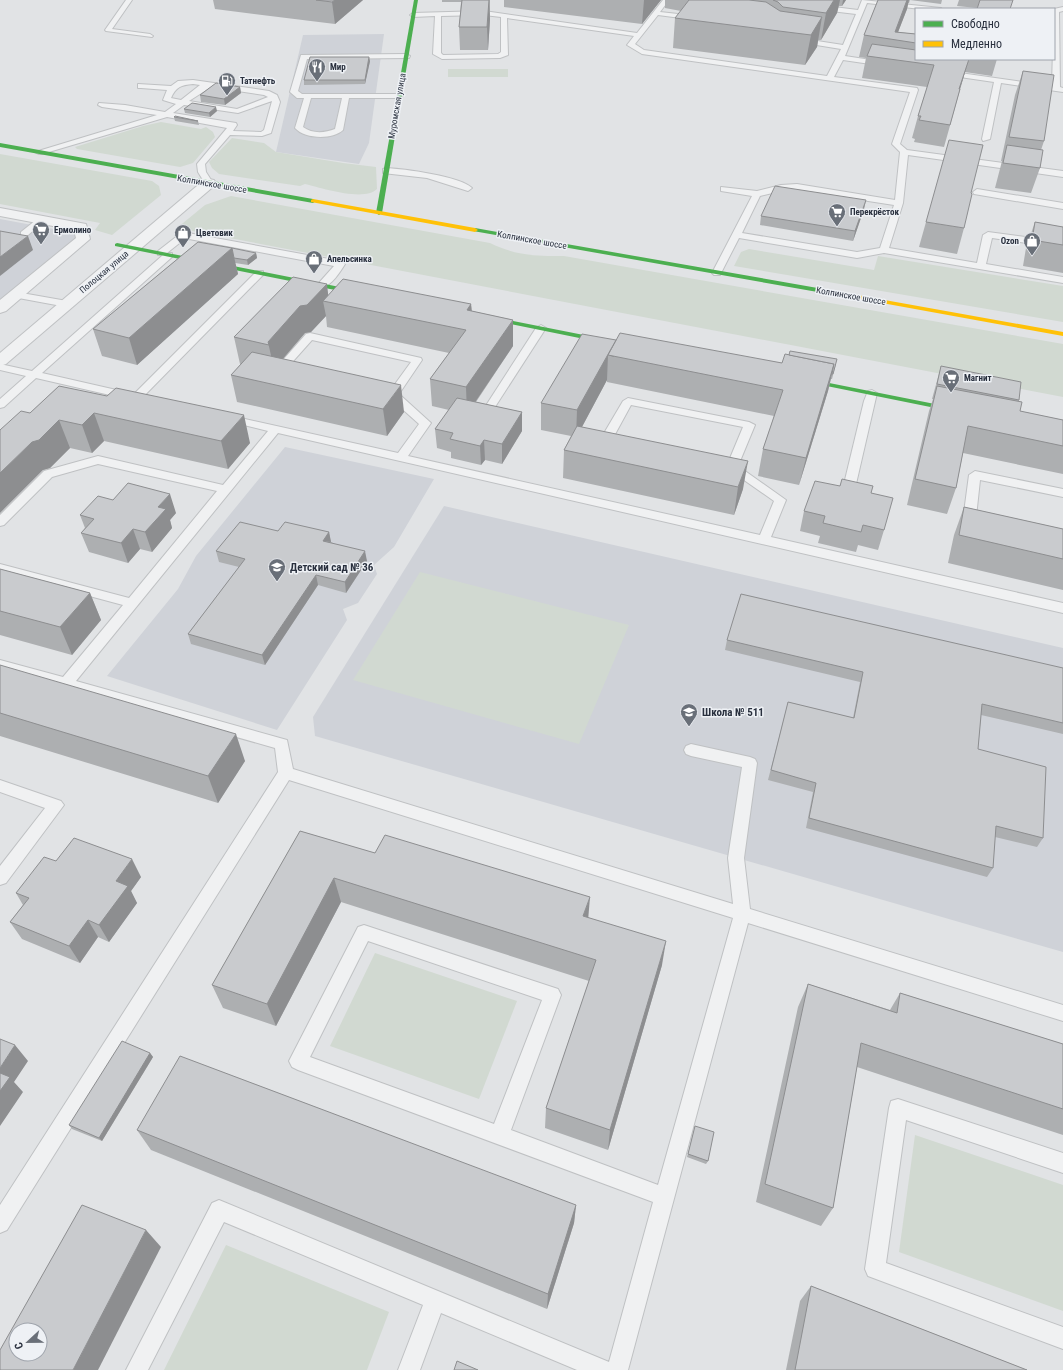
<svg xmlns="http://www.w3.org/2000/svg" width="1063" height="1370" viewBox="0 0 1063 1370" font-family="'Roboto Condensed',sans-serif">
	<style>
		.built { fill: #cfd2d8 }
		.green { fill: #d1d9d1 }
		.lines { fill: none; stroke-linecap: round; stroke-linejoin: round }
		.lane-casing { stroke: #bfc1c3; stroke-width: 2 }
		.street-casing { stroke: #bfc1c3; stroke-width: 2 }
		.lane { fill: #f0f1f2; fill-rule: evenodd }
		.street { fill: #f0f1f2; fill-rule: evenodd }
		.fast { fill: #4caf50; fill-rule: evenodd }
		.slow { fill: #ffc107; fill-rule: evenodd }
		.wall { fill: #adafb1 }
		.shaded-wall { fill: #8d8e90 }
		.building { fill: #c9cbce; stroke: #8d8e90; fill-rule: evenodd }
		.labels { text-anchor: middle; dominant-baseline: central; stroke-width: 3; stroke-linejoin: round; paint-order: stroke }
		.far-poi-label { font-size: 9px; font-weight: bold; fill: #29303e; stroke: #eef1f5; text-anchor: start }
		.far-street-label { font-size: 9px; fill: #29303e; stroke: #eef1f5 }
		.poi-label { font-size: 11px; font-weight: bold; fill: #29303e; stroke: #eef1f5; text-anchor: start }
	</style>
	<rect width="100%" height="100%" fill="#e1e3e5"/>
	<!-- built -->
	<g class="built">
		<polygon points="384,34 369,143 359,164 276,152 303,35"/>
		<polygon points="0,219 91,236 0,311"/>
		<polygon points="285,447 434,479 394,547 374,565 377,574 358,603 343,609 347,620 277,730 107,676 178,589 196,556"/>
		<polygon points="444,506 1063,648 1063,952 315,736 313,717"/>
	</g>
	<!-- green -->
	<g class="green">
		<rect x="448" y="69" width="60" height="8"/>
		<polygon points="161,122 201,129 206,127 213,132 215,137 193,163 180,167 77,149 75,147 143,126"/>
		<path d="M232 138 264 143 276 152 343 163 376 167 377 189C364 202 322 188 305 184L300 186 219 174 212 168 209 162Z"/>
		<polygon points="0,154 152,181 159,186 161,195 112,235 95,230 100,223 0,204"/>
		<path d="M231 196 490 243C517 256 535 256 564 256L1063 344V397L177 228 205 205Z"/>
		<polygon points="749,249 874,270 878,256 1063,286 1063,322 734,266 741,252"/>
		<polygon points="420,572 629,625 579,744 353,680"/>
		<polygon points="375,953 517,1001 479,1099 330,1046"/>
		<polygon points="915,1135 1063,1185 1063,1311 899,1252"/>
		<polygon points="226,1245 389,1312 367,1370 164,1370"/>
	</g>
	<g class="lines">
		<!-- lane casing -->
		<g class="lane-casing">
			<g id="lane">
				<polygon points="126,0 132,0 112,29 150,34 153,36 152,37 106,31 105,30"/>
				<path d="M663 0H669L660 12 696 16 699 18 696 20 658 15 635 44 644 50 827 76 841 49 798 42 794 40 798 38 843 45 856 14 797 7 794 5 795 0H801V3L858 10 862 0 941 8 942 9H921L867 3 845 56 884 62 888 64 884 66 843 60 834 77 917 88 918 90 900 144 907 150 1063 171V177L908 155 903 203 889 248 977 263 983 235 988 232 1063 242V248L992 238 986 264 1063 277V283L884 253 857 258 739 238 720 275H714L712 273 752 196 721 191V187L757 191 781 185 797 184 895 200 900 152 892 144 910 92 642 54 627 45 634 36 507 18 508 55 500 58 442 59 433 54 435 16 413 17 410 15 413 13 484 11 637 33ZM484 15 501 17V52L498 54 443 55 441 53V16ZM797 190 894 205 880 248 857 252 742 233 760 196 781 191Z"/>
				<polygon points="1063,7 1063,11 1059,12 1060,87 1063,88 1063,92 1001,83 990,139 983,141 982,139 994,82 946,75 942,73 946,71 1052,86 1054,9"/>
				<path d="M406 54 410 56 409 58 307 59 298 91 302 94H399L403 96 399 98H349L343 130C332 140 305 139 295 128L304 98H297L290 92 301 55ZM311 98H342L335 129C325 133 312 134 303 127Z"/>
				<path d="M193 80 269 91 277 95 280 102 271 133 262 136 230 135 205 164 206 172 213 183 212 185H206L198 172 197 164 227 128 167 117 42 154H39L35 152 157 115 102 107 98 105 99 103 125 105 165 112 176 104 163 100 167 90 141 88H138V84L171 86 178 81ZM193 84 200 85 181 100 171 98C176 87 181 85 193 84ZM211 87 264 95 268 97 237 109 189 101ZM272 101 264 130 261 132 233 131 237 125 236 123 173 113 184 105 238 113Z"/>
				<path d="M386 168C404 169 460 176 472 188L468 191 427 178 383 173V169Z"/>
				<polygon points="977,189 1063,203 1063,209 974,194 973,192"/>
				<polygon points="41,216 44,217 44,221 27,236 21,236 21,232"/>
				<path d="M188 233 340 261 345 264C340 272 332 285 322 288L317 285 334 266 189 239 182 241 167 253H172V257L42 373 134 394 257 271H263V275L140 400 136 401 36 378 4 407 0 408V399L26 376 0 370V364L32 371 163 255H158V251L176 237Z"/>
				<polygon points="16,292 67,301 72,304 67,307 13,297 11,295"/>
				<polygon points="541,325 546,328 495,407 490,410 486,409 485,407 536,328"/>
				<path d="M310 333 421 358 422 360 399 394 431 423 408 456 760 535 774 501 724 466 728 463 743 427 631 405 613 438 619 440 621 442 619 444 606 443 600 440 623 401 628 398 749 422 755 425 738 466 786 500 771 537 1063 603V613L278 433 76 681 287 740 293 769 733 904 728 858 742 767 691 756 686 754 684 750 686 746 691 744 750 757 755 759 757 763 744 858 750 909 1063 1005V1021L748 923 628 1370H577L441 1313 420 1370H398L423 1305 224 1222 148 1370H126L212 1203 219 1200 609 1362 653 1202 298 1070 292 1067 289 1061 358 927 364 925 552 987 558 989 561 995 511 1130 658 1185 733 918 289 780 7 1230 0 1233V1205L278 772 275 748 0 670V660L63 677 123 605 0 572V564L129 598 217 491 98 464 52 477 4 525 0 526V515L44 471 98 456 223 485 268 431 223 420 221 418 227 415 398 453 419 424 390 398 383 396 382 394 383 392 390 391 411 362 312 340 287 368 290 371 289 373 276 372 275 370 276 368 306 334ZM368 941 542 1000 494 1124 310 1057Z"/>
				<polygon points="872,390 877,393 856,484 850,488 844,484 864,401 868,391"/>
				<polygon points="975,471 1063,489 1063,497 980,480 976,517 980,518 982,521 976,525 965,523 963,520 969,475"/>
				<polygon points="0,780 61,801 64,805 6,883 0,885 0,866 45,808 0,792"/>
				<polygon points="898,1099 1063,1153 1063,1173 906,1120 886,1263 1063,1327 1063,1349 868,1276 865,1269 889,1108 891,1101"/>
			</g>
		</g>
		<!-- street casing -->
		<g class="street-casing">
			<g id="street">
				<polygon points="209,179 214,180 216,183 214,186 6,364 0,366 0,353 204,180"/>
				<polygon points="0,208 86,224 90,239 6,311 0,313 0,300 76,238 74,230 0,216"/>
			</g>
		</g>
		<!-- lane -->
		<use href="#lane" class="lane"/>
		<!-- street -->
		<use href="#street" class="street"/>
		<!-- fast -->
		<g class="fast">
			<polygon points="414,0 418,0 382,213 379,215 376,213"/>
			<polygon points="0,143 313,199 316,201 313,203 0,147"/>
			<polygon points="475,228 829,290 832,292 829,294 473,231 472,230"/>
			<polygon points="117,243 365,292 368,294 365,296 115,246 115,244"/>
			<polygon points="483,315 609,340 612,342 609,344 481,318 480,317"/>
			<polygon points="799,377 960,409 964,411 960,413 797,380 797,378"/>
		</g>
		<!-- slow -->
		<g class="slow">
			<polygon points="313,199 475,228 478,230 475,232 311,202 311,200"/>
			<polygon points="829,290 1063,332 1063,336 827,293 827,291"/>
		</g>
	</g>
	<!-- wall -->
	<g class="wall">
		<polygon points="213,0 363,0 335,24 215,9"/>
		<polygon points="442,0 490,0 490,19 488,50 460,50 459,27 461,2 442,2"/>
		<polygon points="504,0 661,0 642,24 504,7"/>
		<polygon points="665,0 846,0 842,6 839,6 837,13 821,40 818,40 817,47 805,65 673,48 675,18 681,11 665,8"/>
		<polygon points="878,0 942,0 941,4 910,0 909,3 908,3 907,9 898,32 916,34 916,59 997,59 992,76 965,72 944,147 914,142 915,139 912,138 918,116 927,87 862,78 866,58 859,57 864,35"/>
		<polygon points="959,0 1013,0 977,8 957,6"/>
		<polygon points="370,61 365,84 304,85 304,80"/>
		<polygon points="1023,71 1044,141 1041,150 1040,168 1031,193 995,188 1002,161 1001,161 1015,95"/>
		<polygon points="240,87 241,93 225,105 201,102 200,95"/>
		<polygon points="184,109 217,111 210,117 185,113"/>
		<polygon points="174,117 198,121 199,125 175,121"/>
		<polygon points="864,209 853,241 760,225 761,216"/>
		<polygon points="926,222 964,228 957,254 919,247"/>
		<polygon points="1035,222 1063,227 1063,273 1023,266 1026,248"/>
		<polygon points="198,242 256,253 257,258 248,265 235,263 238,274 137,365 102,356 93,329"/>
		<polygon points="328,295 471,304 472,311 513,320 513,346 476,402 522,412 522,431 502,464 485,460 481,465 451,458 451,452 437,448 435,429 449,410 432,406 430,379 449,353 327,327 326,316 311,332 305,333 283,359 404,412 387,436 237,402 231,375 241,364 240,364 234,337"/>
		<polygon points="615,342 782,363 836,364 832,379 831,379 828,391 799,485 758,476 763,449 774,416 607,382 607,380 582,427 743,489 734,515 563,478 564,450 571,436 541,430 541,403"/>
		<polygon points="941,366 1019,400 1019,401 1020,411 1063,420 1063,474 963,453 956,488 947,514 907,505 929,411 933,399 932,399 937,381"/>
		<polygon points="59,386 250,443 228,469 104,441 92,453 70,448 50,468 43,470 30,413"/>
		<polygon points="840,486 871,493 884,530 878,550 858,545 856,552 818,543 820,536 800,531 804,511"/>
		<polygon points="113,500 176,513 170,520 172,528 152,552 140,549 128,563 89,552 81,533 85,528 80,515"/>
		<polygon points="964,507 1063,529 1063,590 948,563 954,535"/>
		<polygon points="278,531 329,532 331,542 367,561 346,593 318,585 265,665 191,644 188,634 239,567 219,562 216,551"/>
		<polygon points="0,569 90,593 101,620 72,655 0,635"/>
		<polygon points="727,640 1063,668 1063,734 981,715 978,749 1043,838 1037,847 995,837 993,868 987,877 806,828 813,792 768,780 788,702 853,718 860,682 725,650"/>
		<polygon points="0,665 245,761 218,803 0,736"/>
		<polygon points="300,831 588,917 662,965 608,1150 545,1128 546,1108 589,981 341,902 276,1026 223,1008 212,985"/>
		<polygon points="56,861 141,877 131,891 137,903 109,942 98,937 80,963 22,939 10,922 23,905 16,893"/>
		<polygon points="808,984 890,1010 900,993 1063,1044 1063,1135 857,1067 833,1208 821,1226 756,1202 798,1007"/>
		<polygon points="150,1053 153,1057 102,1141 72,1129 69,1125"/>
		<polygon points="695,1126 708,1161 706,1164 687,1157"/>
		<polygon points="137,1130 576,1205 574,1223 547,1309 151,1150"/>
		<polygon points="811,1286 1027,1370 786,1370 800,1301"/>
	</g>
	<!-- shaded-wall -->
	<g class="shaded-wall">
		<polygon points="335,0 363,0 335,24 332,2"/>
		<polygon points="489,0 490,19 488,50 487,27"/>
		<polygon points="644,0 661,0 642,24"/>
		<polygon points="834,0 840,0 837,13 821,40 826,13"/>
		<polygon points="843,0 846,0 842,6"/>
		<polygon points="907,0 909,0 907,9 895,40 895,32"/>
		<polygon points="822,17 817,47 805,65 811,35"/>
		<polygon points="369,57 370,61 365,84 365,80"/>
		<polygon points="969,59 963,79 953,111 959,89"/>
		<polygon points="240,87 241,93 225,105 224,99"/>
		<polygon points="216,107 217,111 210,117 209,113"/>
		<polygon points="866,200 864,209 853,241 855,231"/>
		<polygon points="28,236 33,250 0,276 0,257"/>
		<polygon points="232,248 238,274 137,365 129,338"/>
		<polygon points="256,253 257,258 248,265 247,260"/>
		<polygon points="327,284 329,302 323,301 326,316 311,332 305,333 274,369 268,342 300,306"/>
		<polygon points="471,304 473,331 467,310"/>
		<polygon points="513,320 513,346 467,414 466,387"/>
		<polygon points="616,340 614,357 608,355 607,380 576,438 577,410"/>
		<polygon points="834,364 828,391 799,485 806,458"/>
		<polygon points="401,385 404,412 387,436 383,409"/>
		<polygon points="522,412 522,431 502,464 502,444"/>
		<polygon points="94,413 104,441 92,453 82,425"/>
		<polygon points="244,415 250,443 228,469 221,441"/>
		<polygon points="59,420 70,448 50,468 43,470 0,513 0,473 32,442"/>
		<polygon points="484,440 485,460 481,465 480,446"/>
		<polygon points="748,461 743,489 734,515 738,487"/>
		<polygon points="170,494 176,513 170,520 172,528 152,552 145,532 158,507"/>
		<polygon points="133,529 140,549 128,563 121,543"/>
		<polygon points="329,532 331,542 323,541"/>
		<polygon points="365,551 367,561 346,593 345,582"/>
		<polygon points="316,575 318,585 265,665 262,655"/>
		<polygon points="90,593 101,620 72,655 60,627"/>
		<polygon points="236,734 245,761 218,803 208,776"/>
		<polygon points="132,859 141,877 131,891 137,903 109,942 99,925 116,881"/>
		<polygon points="334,878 341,902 276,1026 267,1004"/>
		<polygon points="590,897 588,921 583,916"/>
		<polygon points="88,920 98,937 80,963 69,946"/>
		<polygon points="666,941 662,965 608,1150 610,1130"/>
		<polygon points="15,1045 28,1061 14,1082 23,1092 0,1126 0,1068"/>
		<polygon points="150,1053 153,1057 102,1141 99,1138"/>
		<polygon points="576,1205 574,1223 547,1309 548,1294"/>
		<polygon points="146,1230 161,1247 98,1370 73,1370"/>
	</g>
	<!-- building -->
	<g class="building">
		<polygon points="316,0 335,0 332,2"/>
		<polygon points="462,0 489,0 487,27 459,27"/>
		<polygon points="689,0 749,0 766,2 780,11 822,17 811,35 675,18"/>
		<polygon points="773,0 834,0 826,13 783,7 778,2"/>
		<polygon points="878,0 907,0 895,32 916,34 916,43 864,35"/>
		<polygon points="980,0 1013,0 1010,9 977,9"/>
		<polygon points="872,44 916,50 916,59 969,59 959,89 960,89 950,125 919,120 921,116 918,116 934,65 867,56"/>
		<polygon points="310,57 369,57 365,80 304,80"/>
		<polygon points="1023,71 1054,75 1044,141 1009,137"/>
		<polygon points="216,83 240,87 224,99 200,95"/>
		<polygon points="192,103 216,107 209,113 184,109"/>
		<polygon points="175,116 198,121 174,117"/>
		<polygon points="949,140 983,145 971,193 972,194 964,228 926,222"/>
		<polygon points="1007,145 1043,150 1040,168 1003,163"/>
		<polygon points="775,186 866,200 855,231 761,216"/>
		<polygon points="1035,222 1063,227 1063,245 1032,240"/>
		<polygon points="0,231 28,236 0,257"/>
		<polygon points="198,242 232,248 129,338 93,329"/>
		<polygon points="232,248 256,253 247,260 234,258"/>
		<polygon points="293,277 327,284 307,305 300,306 268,342 269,345 234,337"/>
		<polygon points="343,279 471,304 467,310 513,320 466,387 430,379 466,330 323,301"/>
		<polygon points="620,333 782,363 785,354 834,364 806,458 763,449 783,390 608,355"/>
		<polygon points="582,334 616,340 577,410 541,403"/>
		<polygon points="790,351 837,359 833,374 832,374 834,364 789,355"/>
		<polygon points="252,352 401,385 383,409 231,375"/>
		<polygon points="941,366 1021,382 1019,400 937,384"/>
		<polygon points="59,386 107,396 116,388 244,415 221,441 94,413 82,425 59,420 39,440 32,442 0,473 0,430 21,411 30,413"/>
		<polygon points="937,386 1022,402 1020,411 1063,420 1063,446 968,426 956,488 915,479"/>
		<polygon points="457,398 522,412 502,444 484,440 480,446 450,439 453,433 435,429"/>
		<polygon points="577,426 748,461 738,487 564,450"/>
		<polygon points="842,479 873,486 871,493 893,498 884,530 863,525 861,532 823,523 825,516 804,511 815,481 840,486"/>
		<polygon points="128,483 170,494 158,507 166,509 145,532 133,529 121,543 81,533 94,519 80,515 98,496 113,500"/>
		<polygon points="964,507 1063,529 1063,559 959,535"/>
		<polygon points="240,522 278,531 285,522 329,532 323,541 365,551 345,582 316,575 262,655 188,634 245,559 216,551"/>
		<polygon points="0,569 90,593 60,627 0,611"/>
		<polygon points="741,594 1063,668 1063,723 982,704 978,749 1046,767 1043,838 996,826 993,868 809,818 816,783 771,770 788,702 854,718 863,672 727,640"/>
		<polygon points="0,665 236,734 208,776 0,713"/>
		<polygon points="300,831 375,853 385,835 590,897 583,916 666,941 610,1130 546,1108 596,960 334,878 267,1004 212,985"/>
		<polygon points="74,838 132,859 116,881 128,886 99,925 88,920 69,946 10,922 29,898 16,893 44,857 56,861"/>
		<polygon points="808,984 897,1013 900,993 1063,1044 1063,1109 861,1043 833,1208 765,1184"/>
		<polygon points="0,1039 15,1045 0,1068"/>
		<polygon points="122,1041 150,1053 99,1138 69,1125"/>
		<polygon points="180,1056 576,1205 548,1294 137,1130"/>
		<polygon points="0,1073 10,1077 0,1091"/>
		<polygon points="695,1126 714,1132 708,1161 688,1154"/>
		<path d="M82 1205 146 1230 73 1370H0V1350ZM16 1330H40V1354H16Z"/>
		<polygon points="811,1286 1027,1370 795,1370"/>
		<polygon points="457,1361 478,1370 454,1370"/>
	</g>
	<!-- icons -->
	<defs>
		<g id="restaurant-pin" transform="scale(0.9)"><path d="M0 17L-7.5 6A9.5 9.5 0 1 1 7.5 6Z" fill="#696f78" stroke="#eef1f5"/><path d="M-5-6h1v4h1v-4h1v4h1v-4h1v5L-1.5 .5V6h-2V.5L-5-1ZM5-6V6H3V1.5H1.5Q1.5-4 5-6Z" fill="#fff"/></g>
		<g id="fuel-pin" transform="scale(0.9)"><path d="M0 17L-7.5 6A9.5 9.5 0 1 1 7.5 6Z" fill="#696f78" stroke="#eef1f5"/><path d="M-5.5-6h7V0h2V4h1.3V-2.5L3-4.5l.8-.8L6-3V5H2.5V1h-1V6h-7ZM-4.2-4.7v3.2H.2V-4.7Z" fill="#fff"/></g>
		<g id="supermarket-pin" transform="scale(0.9)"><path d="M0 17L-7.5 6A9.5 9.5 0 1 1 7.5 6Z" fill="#696f78" stroke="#eef1f5"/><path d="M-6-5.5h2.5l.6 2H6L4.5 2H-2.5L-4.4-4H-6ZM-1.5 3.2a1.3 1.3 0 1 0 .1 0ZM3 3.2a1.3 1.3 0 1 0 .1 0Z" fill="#fff"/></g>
		<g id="shop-pin" transform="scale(0.9)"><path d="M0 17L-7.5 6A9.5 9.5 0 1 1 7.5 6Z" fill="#696f78" stroke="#eef1f5"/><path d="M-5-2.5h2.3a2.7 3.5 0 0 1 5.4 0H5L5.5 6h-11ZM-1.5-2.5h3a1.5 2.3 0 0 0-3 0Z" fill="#fff"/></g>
		<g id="school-pin" transform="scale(0.9)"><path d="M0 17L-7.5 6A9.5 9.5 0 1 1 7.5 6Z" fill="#696f78" stroke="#eef1f5"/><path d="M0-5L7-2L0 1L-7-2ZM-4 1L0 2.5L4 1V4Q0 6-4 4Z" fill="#fff"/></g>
	</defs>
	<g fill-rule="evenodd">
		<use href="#restaurant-pin" x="317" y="67"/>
		<use href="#fuel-pin" x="227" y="81"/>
		<use href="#supermarket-pin" x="837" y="212"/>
		<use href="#supermarket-pin" x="41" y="230"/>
		<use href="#shop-pin" x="183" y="233"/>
		<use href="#shop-pin" x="1032" y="241"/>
		<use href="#shop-pin" x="314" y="259"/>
		<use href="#supermarket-pin" x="951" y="378"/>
		<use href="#school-pin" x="277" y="567"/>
		<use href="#school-pin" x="689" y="712"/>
	</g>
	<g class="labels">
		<!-- far-poi labels -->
		<g class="far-poi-label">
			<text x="330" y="67">Мир</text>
			<text x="240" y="81">Татнефть</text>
			<text x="850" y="212">Перекрёсток</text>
			<text x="54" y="230">Ермолино</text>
			<text x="196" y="233">Цветовик</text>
			<text x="1019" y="241" text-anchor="end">Ozon</text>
			<text x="327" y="259">Апельсинка</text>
			<text x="964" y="378">Магнит</text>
		</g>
		<!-- far-street labels -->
		<g class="far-street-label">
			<text transform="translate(397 106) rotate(-80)">Муромская улица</text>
			<text transform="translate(212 184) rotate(10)">Колпинское шоссе</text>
			<text transform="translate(532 240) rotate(10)">Колпинское шоссе</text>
			<text transform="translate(104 272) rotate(-40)">Полоцкая улица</text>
			<text transform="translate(851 296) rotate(10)">Колпинское шоссе</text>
		</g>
		<!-- poi labels -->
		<g class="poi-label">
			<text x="290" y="567">Детский сад № 36</text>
			<text x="702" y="712">Школа № 511</text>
		</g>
	</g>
	<!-- legend -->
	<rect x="915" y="8" width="140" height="52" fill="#eef1f5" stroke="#9fa4ac"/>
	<rect x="923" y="21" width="20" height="6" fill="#4caf50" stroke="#9fa4ac"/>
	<text x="951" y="28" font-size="12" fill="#29303e">Свободно</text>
	<rect x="923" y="41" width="20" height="6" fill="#ffc107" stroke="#9fa4ac"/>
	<text x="951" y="48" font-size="12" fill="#29303e">Медленно</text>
	<!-- north arrow -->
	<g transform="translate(28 1342) rotate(248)"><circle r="19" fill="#eef1f5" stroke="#9fa4ac"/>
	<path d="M0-3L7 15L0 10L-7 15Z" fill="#696f78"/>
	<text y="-6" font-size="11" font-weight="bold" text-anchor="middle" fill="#29303e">С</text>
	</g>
</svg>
